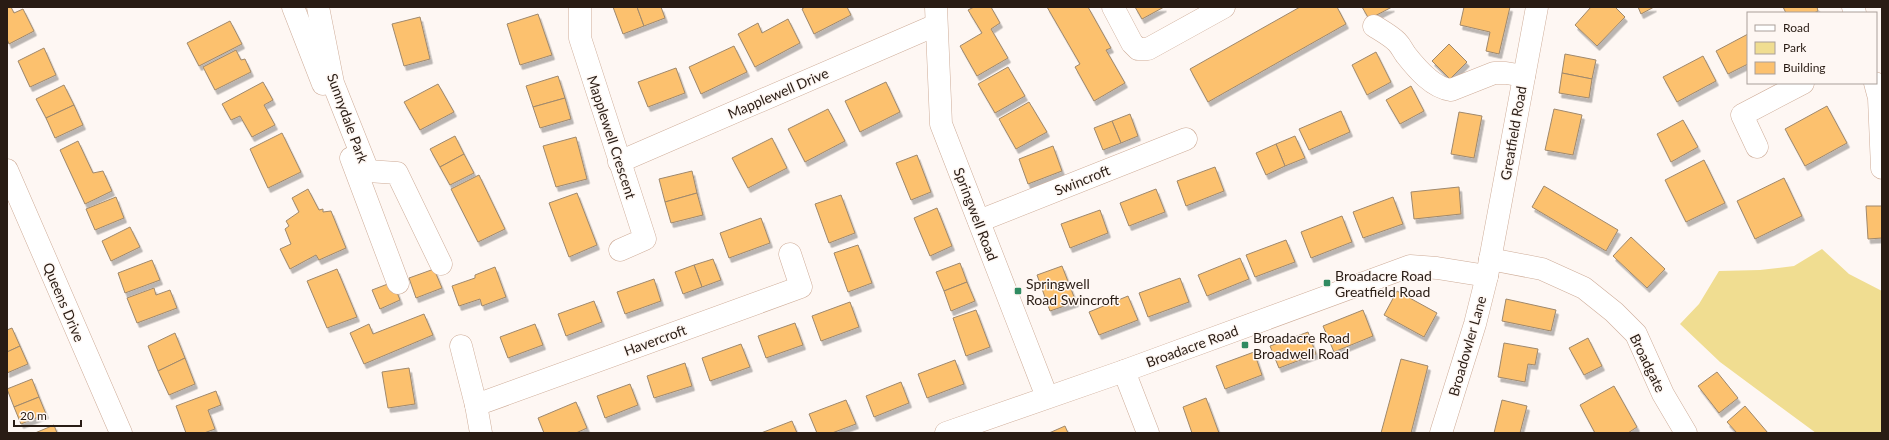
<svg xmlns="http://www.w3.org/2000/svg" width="1889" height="440" viewBox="0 0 1889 440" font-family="Lato,sans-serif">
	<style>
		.green { fill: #f0dd91 }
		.building { fill: #fcc16e; stroke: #9f886c; filter: url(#shadow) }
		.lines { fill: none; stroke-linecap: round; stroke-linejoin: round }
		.minor-casing { stroke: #ceac98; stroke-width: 23 }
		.tertiary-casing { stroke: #ceac98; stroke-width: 23 }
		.minor { stroke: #fff; stroke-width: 22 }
		.tertiary { stroke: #fff; stroke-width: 22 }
		.poi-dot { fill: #308b62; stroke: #fef7f3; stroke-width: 1.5 }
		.labels { text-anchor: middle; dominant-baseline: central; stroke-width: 3; stroke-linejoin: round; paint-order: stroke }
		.street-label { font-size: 14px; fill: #291c14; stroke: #fef7f3 }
		.poi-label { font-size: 14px; fill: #291c14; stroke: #fef7f3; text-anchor: start }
	</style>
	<defs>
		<filter id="shadow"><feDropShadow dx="2.5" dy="4.5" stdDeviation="0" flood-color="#0004"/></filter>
	</defs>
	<rect width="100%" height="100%" fill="#fef7f3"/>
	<!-- green -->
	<polygon class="green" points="1822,249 1849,274 1882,291 1882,433 1816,433 1720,362 1680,324 1699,304 1719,271 1760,270 1794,266"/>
	<!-- building -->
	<g class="building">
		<polygon points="7,7 11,7 14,13 23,9 34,31 9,44 7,39"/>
		<polygon points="613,7 637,7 644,26 623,34"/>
		<polygon points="637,7 661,7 665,18 644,26"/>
		<polygon points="805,7 847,7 851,15 814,34 802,9"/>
		<polygon points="974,7 991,7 1000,23 991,29 1008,58 977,76 960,46 982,33 968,10"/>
		<polygon points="1047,7 1088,7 1111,48 1106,50 1125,83 1094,101 1075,67 1080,64"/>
		<polygon points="1135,7 1164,7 1142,19"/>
		<polygon points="1300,7 1337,7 1346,24 1208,102 1190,69"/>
		<polygon points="1362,7 1392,7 1369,19"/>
		<polygon points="1464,7 1510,7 1499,54 1486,51 1490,32 1460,25"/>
		<polygon points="1591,7 1615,7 1625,17 1597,46 1575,25"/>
		<polygon points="1638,7 1654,7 1641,14"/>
		<polygon points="1783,7 1817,7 1818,11 1814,13 1786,13"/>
		<polygon points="538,14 552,55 520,65 507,24"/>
		<polygon points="420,17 430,59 404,66 392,24"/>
		<polygon points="788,19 800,43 755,67 738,34 758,23 762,33"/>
		<polygon points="230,21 242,44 199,66 187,43"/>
		<polygon points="1748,34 1748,64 1728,74 1716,51"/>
		<polygon points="1449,44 1467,62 1450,79 1432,61"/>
		<polygon points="734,46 747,72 701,94 689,67"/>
		<polygon points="44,48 56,75 30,87 18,61"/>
		<polygon points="236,50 241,60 245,59 251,72 215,90 203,67"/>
		<polygon points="1376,52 1391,82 1367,95 1352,65"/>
		<polygon points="1565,54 1596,60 1592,79 1562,73"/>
		<polygon points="1703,56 1716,81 1677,102 1663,77"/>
		<polygon points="1008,67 1025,96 995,113 978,84"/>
		<polygon points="676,68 685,93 648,107 638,82"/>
		<polygon points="1562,73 1592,79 1589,98 1559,93"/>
		<polygon points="558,76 565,98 533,107 526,86"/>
		<polygon points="263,82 273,100 264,105 275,125 252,137 240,116 231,120 222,104"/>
		<polygon points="886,82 900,112 860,132 845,101"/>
		<polygon points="438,84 454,112 420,130 404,102"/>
		<polygon points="64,85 74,105 46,118 36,99"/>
		<polygon points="1411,86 1424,111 1400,124 1386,100"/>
		<polygon points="565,98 571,119 540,128 533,107"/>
		<polygon points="1029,102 1047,132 1016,149 999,119"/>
		<polygon points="74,105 83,125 55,138 46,118"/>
		<polygon points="1827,106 1847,143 1805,166 1785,129"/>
		<polygon points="828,109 845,141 805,162 788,129"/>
		<polygon points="1554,109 1582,115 1573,155 1545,150"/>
		<polygon points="1341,111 1350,132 1309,150 1299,129"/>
		<polygon points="1459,112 1482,116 1474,158 1451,154"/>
		<polygon points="1130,114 1138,136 1121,143 1112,121"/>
		<polygon points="1683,120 1698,147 1671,162 1657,134"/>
		<polygon points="1112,121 1121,143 1103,150 1094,128"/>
		<polygon points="282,133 301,172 268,188 250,149"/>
		<polygon points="455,136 464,154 440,167 430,149"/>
		<polygon points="1295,136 1305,158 1285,166 1276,144"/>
		<polygon points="576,137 587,179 556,187 543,146"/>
		<polygon points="772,138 787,168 748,188 732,158"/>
		<polygon points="78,141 93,173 103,171 112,191 85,204 60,150"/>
		<polygon points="1276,144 1285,166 1266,175 1256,153"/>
		<polygon points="1053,146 1062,171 1028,184 1019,159"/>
		<polygon points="464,154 474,173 450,185 440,167"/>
		<polygon points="917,155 931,192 911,200 896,163"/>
		<polygon points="1704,160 1725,203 1686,222 1665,180"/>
		<polygon points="1215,167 1224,191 1186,206 1177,181"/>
		<polygon points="692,171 697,193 665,202 659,179"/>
		<polygon points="479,175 505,229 478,242 451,189"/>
		<polygon points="1784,178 1802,216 1755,239 1737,201"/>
		<polygon points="1544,186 1618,230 1606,251 1532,207"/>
		<polygon points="1459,187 1461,214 1414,219 1411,192"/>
		<polygon points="308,189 319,210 323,209 323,212 331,211 346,248 319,260 316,255 290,269 280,249 291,244 285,229 289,226 286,221 299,212 292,198"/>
		<polygon points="1156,189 1165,212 1129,226 1120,203"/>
		<polygon points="577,193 597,245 569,257 549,203"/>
		<polygon points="697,193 703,215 671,223 665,202"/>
		<polygon points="841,195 855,233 829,243 815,204"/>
		<polygon points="116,197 124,218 95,230 86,209"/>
		<polygon points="1393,197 1403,224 1363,238 1353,212"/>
		<polygon points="1866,206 1882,206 1882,238 1868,239"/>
		<polygon points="937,208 952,246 930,256 914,218"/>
		<polygon points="1100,210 1108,233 1070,248 1061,224"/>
		<polygon points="1342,216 1352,242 1311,258 1301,232"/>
		<polygon points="761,218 770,243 729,258 720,233"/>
		<polygon points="130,227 140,247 111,261 102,241"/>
		<polygon points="1631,237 1665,269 1647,288 1613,256"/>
		<polygon points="1286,240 1295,262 1255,277 1246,255"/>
		<polygon points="858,245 872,283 848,292 834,253"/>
		<polygon points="1240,258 1249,279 1207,296 1198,275"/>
		<polygon points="713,259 721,280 702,287 694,265"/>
		<polygon points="152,260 160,280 125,293 118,273"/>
		<polygon points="960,263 967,282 944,291 936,272"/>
		<polygon points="694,265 702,287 683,294 675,272"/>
		<polygon points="1062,266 1076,302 1050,311 1037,275"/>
		<polygon points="495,267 506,297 482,306 480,299 459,306 452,286 475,278 475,275"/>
		<polygon points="337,269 357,317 327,328 307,281"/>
		<polygon points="434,269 442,288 416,298 409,278"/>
		<polygon points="1180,278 1189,302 1148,317 1139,293"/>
		<polygon points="654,279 661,301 625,314 617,292"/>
		<polygon points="393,282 400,300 380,309 372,290"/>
		<polygon points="967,282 975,301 951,311 944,291"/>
		<polygon points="154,288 156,295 170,290 177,308 137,323 127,298"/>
		<polygon points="1397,291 1437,313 1424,337 1384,315"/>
		<polygon points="1128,296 1138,320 1099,335 1089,312"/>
		<polygon points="1506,299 1556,310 1551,331 1502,321"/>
		<polygon points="594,301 602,322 566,336 558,314"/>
		<polygon points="850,302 859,327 821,341 812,316"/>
		<polygon points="976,310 990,347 966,356 953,318"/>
		<polygon points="1363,310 1373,336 1334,352 1323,326"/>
		<polygon points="424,314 433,335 364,364 350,333 369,324 373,334"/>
		<polygon points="795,323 803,345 766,358 758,336"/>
		<polygon points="535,324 543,345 508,358 500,337"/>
		<polygon points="12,328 20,346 7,352 7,330"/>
		<polygon points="1308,332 1316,354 1279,368 1270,346"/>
		<polygon points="175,333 185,358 158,371 148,346"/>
		<polygon points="1588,338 1602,366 1584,375 1569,348"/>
		<polygon points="1504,343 1538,349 1535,365 1528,364 1525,382 1498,377"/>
		<polygon points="741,344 750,367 710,381 702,358"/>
		<polygon points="20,346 28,364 7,373 7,352"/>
		<polygon points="1254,352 1262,375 1225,389 1216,366"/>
		<polygon points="185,358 195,384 169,395 158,371"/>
		<polygon points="1401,359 1428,366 1411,433 1381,433"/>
		<polygon points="955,360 964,384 927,398 918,374"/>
		<polygon points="685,363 692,386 654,398 647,376"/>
		<polygon points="409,368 415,404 388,408 382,372"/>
		<polygon points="1717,372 1738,398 1719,413 1698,386"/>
		<polygon points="32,379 39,397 14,407 7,389"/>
		<polygon points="901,382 909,403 874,417 866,396"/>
		<polygon points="630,384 638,405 605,418 597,396"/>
		<polygon points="1614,386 1637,427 1628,433 1595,433 1580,405"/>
		<polygon points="216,391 221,405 208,410 215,429 204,433 186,433 176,406"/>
		<polygon points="39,397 46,414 21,424 14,407"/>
		<polygon points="1206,398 1219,433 1192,433 1183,407"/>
		<polygon points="846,400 856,424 832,433 817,433 809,414"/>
		<polygon points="1502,400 1527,406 1520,433 1494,433"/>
		<polygon points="576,402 587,428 576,433 544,433 538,418"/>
		<polygon points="1745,406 1768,433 1737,433 1727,422"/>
		<polygon points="792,421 797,433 761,433"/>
		<polygon points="54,425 57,433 35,433"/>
		<polygon points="1065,426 1068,433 1049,433"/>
	</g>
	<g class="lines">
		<!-- minor casing -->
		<g class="minor-casing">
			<g id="minor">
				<polyline points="293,7 323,84"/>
				<polyline points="318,7 333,83 368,171 397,173 441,264"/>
				<polyline points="580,7 580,38 645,239 620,250"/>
				<polyline points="936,7 941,124 1047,397"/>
				<polyline points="1113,7 1132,43 1138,49 1148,49 1224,7"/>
				<polyline points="1853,7 1855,13"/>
				<path d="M1374 26C1382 31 1391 36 1397 42 1401 46 1403 51 1406 55 1417 69 1433 88 1451 90L1494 73H1506L1524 76"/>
				<polyline points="1875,83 1879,98 1882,168"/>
				<polyline points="1757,147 1742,115 1803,83"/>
				<polyline points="351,158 398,283"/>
				<polyline points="619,162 936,25"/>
				<polyline points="979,221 1186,139"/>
				<polyline points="1490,259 1542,269 1584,288 1614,312 1636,334 1663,394 1686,433"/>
				<polyline points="461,346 476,405 481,433"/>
				<polyline points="1124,371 1148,433"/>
				<polyline points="476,405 801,287 790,254"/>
				<polyline points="946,433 1124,371 1410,266 1437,268 1487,276"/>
				<polyline points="1441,433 1475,324 1487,276 1537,7"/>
			</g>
		</g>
		<!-- tertiary casing -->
		<g class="tertiary-casing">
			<polyline id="tertiary" points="7,170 121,433"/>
		</g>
		<!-- minor -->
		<use href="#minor" class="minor"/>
		<!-- tertiary -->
		<use href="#tertiary" class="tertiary"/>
	</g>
	<!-- markers -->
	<g class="poi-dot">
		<rect x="1323" y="279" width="8" height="8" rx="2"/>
		<rect x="1014" y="287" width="8" height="8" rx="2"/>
		<rect x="1241" y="341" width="8" height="8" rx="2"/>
	</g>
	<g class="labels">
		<!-- street labels -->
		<g class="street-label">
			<text transform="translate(778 93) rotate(-23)">Mapplewell Drive</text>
			<text transform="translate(348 118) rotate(70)">Sunnydale Park</text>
			<text transform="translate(1513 133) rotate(-80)">Greatfield Road</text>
			<text transform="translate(612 137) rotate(72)">Mapplewell Crescent</text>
			<text transform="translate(1082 180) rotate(-22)">Swincroft</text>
			<text transform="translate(976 214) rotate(69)">Springwell Road</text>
			<text transform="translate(64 302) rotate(67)">Queens Drive</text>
			<text transform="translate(655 340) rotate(-20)">Havercroft</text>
			<text transform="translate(1192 346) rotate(-20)">Broadacre Road</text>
			<text transform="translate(1467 346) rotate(-74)">Broadowler Lane</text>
			<text transform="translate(1648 363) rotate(64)">Broadgate</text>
		</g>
		<!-- poi labels -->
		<g class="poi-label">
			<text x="1335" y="275">Broadacre Road<tspan x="1335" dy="16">Greatfield Road</tspan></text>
			<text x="1026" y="283">Springwell<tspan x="1026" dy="16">Road Swincroft</tspan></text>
			<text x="1253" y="337">Broadacre Road<tspan x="1253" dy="16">Broadwell Road</tspan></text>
		</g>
	</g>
	<!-- border -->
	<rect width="1889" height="440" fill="none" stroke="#291c14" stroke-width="16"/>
	<!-- legend -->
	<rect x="1747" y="12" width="130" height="72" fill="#fef7f3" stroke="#a99f9a"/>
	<rect x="1755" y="25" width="20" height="6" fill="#ffffff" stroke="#a99f9a"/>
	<text x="1783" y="32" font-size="12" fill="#291c14">Road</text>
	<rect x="1755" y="42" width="20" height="12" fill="#f0dd91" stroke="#a99f9a"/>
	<text x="1783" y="52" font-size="12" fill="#291c14">Park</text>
	<rect x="1755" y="62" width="20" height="12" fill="#fcc16e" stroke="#a99f9a"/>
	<text x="1783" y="72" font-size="12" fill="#291c14">Building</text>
	<!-- scale -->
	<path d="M14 420v6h67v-6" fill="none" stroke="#291c14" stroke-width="2"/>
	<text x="20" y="420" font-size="12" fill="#291c14" stroke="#fef7f3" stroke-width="3" paint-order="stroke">20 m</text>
</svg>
